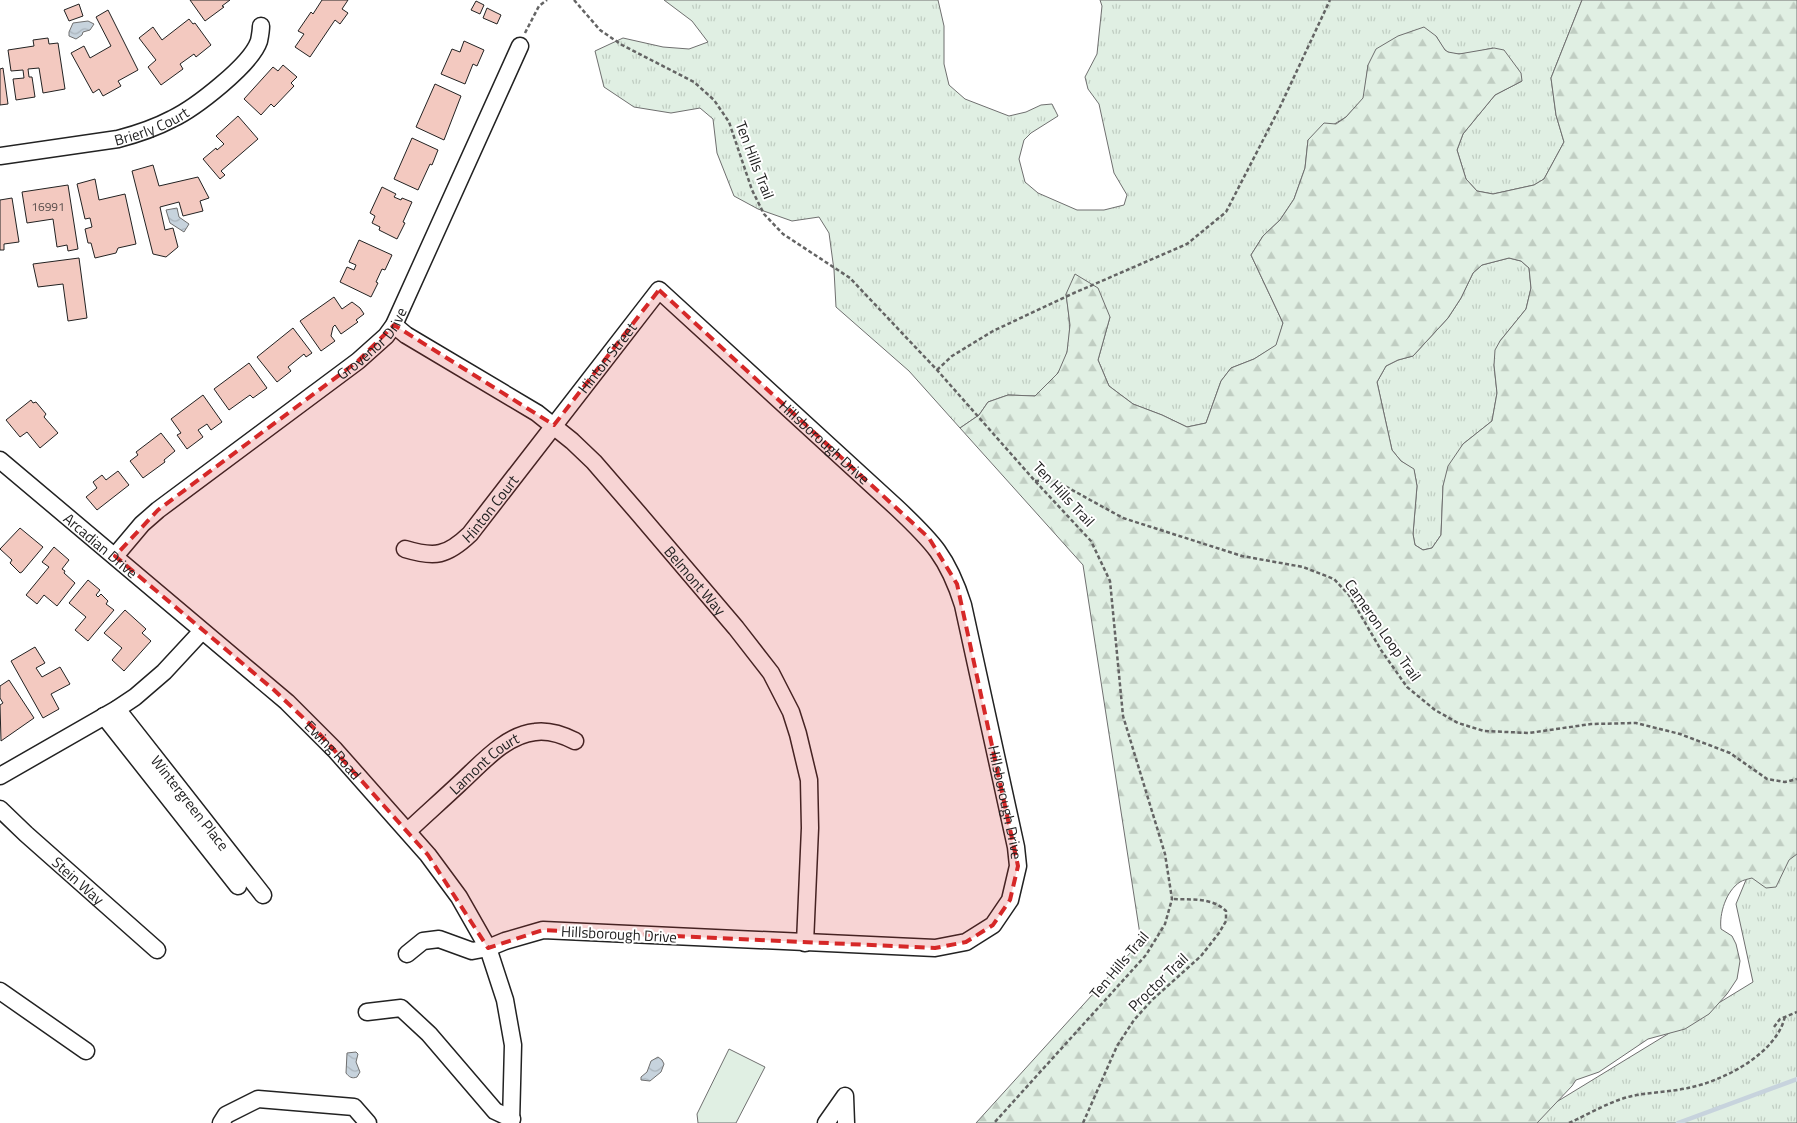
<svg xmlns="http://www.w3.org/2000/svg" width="1797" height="1123" viewBox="0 0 1797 1123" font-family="'Titillium Web',sans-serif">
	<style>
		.grass { fill: url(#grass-tufts); stroke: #6f6f6f }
		.forest { fill: url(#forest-firs); stroke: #6f6f6f; fill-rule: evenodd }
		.green { fill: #e0efe3; stroke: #6f6f6f }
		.water { fill: url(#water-waves); stroke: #6f6f6f }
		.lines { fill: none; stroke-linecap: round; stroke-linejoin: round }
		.stream { stroke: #c7d3dd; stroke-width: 4.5 }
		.building { fill: #f3c9c0; stroke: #222 }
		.minor-casing { stroke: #222; stroke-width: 19 }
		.path { stroke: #646464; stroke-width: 2.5; stroke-dasharray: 4 2.5; stroke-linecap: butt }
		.minor { stroke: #fff; stroke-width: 16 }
		.marked { fill: #d62828; fill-opacity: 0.2; stroke: #d62828; stroke-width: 4; stroke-dasharray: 10 6; stroke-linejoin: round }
		.labels { text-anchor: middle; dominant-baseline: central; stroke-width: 4; stroke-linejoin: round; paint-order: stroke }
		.number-label { font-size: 12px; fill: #564c4a }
		.street-label { font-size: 15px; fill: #222; stroke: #fff }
	</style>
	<defs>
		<pattern id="grass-tufts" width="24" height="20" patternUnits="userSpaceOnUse" patternTransform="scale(1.25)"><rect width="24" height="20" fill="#e0efe3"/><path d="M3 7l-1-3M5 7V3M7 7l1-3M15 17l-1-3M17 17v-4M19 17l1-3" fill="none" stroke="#c0cdc2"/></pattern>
		<pattern id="forest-firs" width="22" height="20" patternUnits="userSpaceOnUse" patternTransform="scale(1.25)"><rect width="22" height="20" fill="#e0efe3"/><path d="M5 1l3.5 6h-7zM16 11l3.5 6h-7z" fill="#c0cdc2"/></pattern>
		<pattern id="water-waves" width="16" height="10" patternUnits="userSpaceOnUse" patternTransform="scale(1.25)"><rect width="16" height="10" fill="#c7d3dd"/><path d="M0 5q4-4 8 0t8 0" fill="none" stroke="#abb5bd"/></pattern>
	</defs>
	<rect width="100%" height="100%" fill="#fff"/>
	<!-- grass -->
	<g class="grass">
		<path d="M664 0H938L944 26V64L949 85 965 99 1009 116 1026 112 1041 105 1052 104 1058 116 1031 133 1024 140 1019 159 1025 182 1038 193 1077 210H1104L1124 205 1127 195 1114 173 1099 104 1088 89 1085 77 1097 54 1102 6 1100 0H1582L1551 78 1556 115 1564 142 1544 179 1534 185 1493 194 1477 191 1466 179 1457 150 1463 134 1495 95 1522 81 1493 48C1482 50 1454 59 1445 50 1442 47 1439 41 1436 36L1368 65 1364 98 1346 117 1308 140 1305 168 1294 199 1280 220 1263 236 1251 255 1283 323 1277 345 1254 359 1231 368 1221 381 1206 423 1187 427 1162 415 1133 404 1109 386 1098 360 1110 317 1066 294C1070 320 1074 351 1057 374 1051 382 1042 389 1035 396L1008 395 988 402 979 415 960 428 909 371 836 307 834 270 829 233 819 217 792 221 758 209 734 196 717 153 713 119 700 108 671 113 634 107 604 87 595 51 623 38 663 47 689 49 708 42 692 21Z"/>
		<polygon points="1509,258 1521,261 1529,268 1531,288 1526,309 1500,341 1494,365 1497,393 1492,421 1463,444 1443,486 1441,535 1432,548 1423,550 1415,545 1413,534 1417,486 1414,470 1401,461 1392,450 1377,382 1386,366 1398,360 1413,356 1448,318 1461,298 1473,273 1482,265"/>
		<polygon points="1797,822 1797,1123 1522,1123 1753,982 1736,904 1753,863"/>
	</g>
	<!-- forest -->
	<path class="forest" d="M1582 0H1797V854L1789 860 1776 887 1766 888 1752 878C1748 879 1743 880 1740 882 1726 891 1719 914 1721 929L1732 936 1736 944 1740 961 1737 979 1727 994 1709 1014 1685 1029 1648 1039 1599 1072 1576 1080 1572 1086 1537 1123H976L1141 941 1083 565 960 428 979 415 988 402 1008 395 1035 396 1058 373 1067 352 1070 325 1066 294 1075 274 1098 288 1110 317 1098 360 1109 386 1133 404 1162 415 1187 427 1206 423 1221 381 1231 368 1254 359 1276 345 1283 323 1251 255 1263 236 1280 220 1294 199 1305 168 1308 140 1324 123 1336 124 1346 117 1363 98 1368 65 1376 49 1398 36 1424 27 1436 36 1445 50 1448 52 1459 54 1494 48 1504 50 1521 73 1522 81 1495 95 1463 134 1457 150 1466 179 1477 191 1493 194 1534 185 1544 179 1564 142 1556 115 1551 78ZM1509 258 1521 261 1529 268 1531 288 1526 309 1500 341 1495 350 1494 365 1497 393 1492 421 1463 444 1448 466 1443 486 1441 535 1432 548 1423 550 1415 545 1413 534 1417 486 1414 469 1401 461 1392 450 1377 382 1386 366 1398 360 1413 356 1448 318 1461 298 1473 273 1482 265Z"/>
	<!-- green -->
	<polygon class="green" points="729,1049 765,1067 736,1123 698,1123 697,1114"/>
	<!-- water -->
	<g class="water">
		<polygon points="88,21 94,24 90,30 83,32 82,35 76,39 69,36 69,32 73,23"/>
		<polygon points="177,208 179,217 189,224 184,232 170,223 166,210"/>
		<path d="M356 1052 358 1054 356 1062 360 1072 357 1077C352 1079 349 1077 346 1073L347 1053Z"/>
		<polygon points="658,1057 662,1060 664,1064 661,1072 650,1081 641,1080 641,1077 647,1072 651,1061"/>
	</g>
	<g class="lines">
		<!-- stream -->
		<polyline class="stream" points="1678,1123 1797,1079"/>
	</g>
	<!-- building -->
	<g class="building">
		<polygon points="190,0 230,0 222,6 224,7 205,21"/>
		<polygon points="322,0 348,0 342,9 348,13 340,24 335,20 310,57 295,47 304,34 298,31 311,12 313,14"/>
		<polygon points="476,1 484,5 480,14 471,10"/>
		<polygon points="79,4 83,16 69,21 64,10"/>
		<polygon points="487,8 501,15 497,24 483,18"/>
		<polygon points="108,10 138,70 118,81 121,86 103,96 99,89 93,93 71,53 84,46 90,58 111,46 96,17"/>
		<polygon points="189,19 193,24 195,23 211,45 196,57 194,54 180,64 183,69 161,85 148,67 156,60 139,38 153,27 162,40"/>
		<polygon points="48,38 49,44 58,43 65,89 43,93 39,68 28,69 29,77 32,77 35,97 16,100 13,79 24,78 23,70 11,71 8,50 34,46 33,40"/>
		<polygon points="464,41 484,50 477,66 473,64 465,84 441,74 452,49 460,52"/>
		<polygon points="283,65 297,77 291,83 294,86 274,107 271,104 261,115 244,99 273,67 278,71"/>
		<polygon points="3,68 8,104 0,105 0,69"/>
		<polygon points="435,84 461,96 444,140 416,127"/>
		<polygon points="238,116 258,139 221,171 225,175 220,179 203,159 216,148 217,150 224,144 216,136"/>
		<polygon points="412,138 438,150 432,165 430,164 418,190 394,179"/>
		<polygon points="153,165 159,186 198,177 209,198 200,201 203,211 183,216 179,202 160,207 165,230 173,228 178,247 166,257 153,254 132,171"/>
		<polygon points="95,179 99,200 125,194 136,244 118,248 116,253 95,258 91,243 88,243 85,229 92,227 90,218 85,219 77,184"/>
		<polygon points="68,185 78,249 68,251 67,245 57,247 53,219 27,223 22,192"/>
		<polygon points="382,187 396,194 394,197 401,200 402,198 412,202 403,222 405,223 397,239 379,230 380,227 372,223 375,216 370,213"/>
		<polygon points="12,198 19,242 4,244 4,250 0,250 0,200"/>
		<polygon points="359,240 392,255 385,270 382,269 376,282 378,283 371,297 340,282 347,267 354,270 356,265 349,262"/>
		<polygon points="79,258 87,318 68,321 63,284 38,287 33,264"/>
		<polygon points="334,297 342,309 352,302 360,308 364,314 356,320 358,322 341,334 335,325 333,327 331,336 335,341 321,351 300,321"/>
		<polygon points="293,328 312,353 306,357 304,354 288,367 291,371 277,382 257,357"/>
		<polygon points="249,363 267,388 253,398 250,395 229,410 214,389"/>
		<polygon points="203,395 222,422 211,430 207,424 198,430 203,437 187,449 177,435 181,433 171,419"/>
		<polygon points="31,400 33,403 36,402 46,414 44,417 58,433 40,448 27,432 20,437 6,420"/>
		<polygon points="161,433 175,451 164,460 165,462 143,478 130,461 138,455 136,452"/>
		<polygon points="118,471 129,485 97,510 86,497 97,488 93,482 102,475 106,480"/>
		<polygon points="20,528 43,547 22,572 20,573 10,563 12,560 0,549"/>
		<polygon points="54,547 69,560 62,569 65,571 64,573 75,583 57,606 44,595 37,604 26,595 49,567 42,562"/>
		<polygon points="88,580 100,590 96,595 98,597 101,594 108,601 106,604 114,610 88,641 75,630 86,617 69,603"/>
		<polygon points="125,610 146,629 142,633 151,641 124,671 112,660 122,648 104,633"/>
		<polygon points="35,647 45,663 36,668 42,677 60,667 70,684 51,694 59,709 43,718 11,661"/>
		<polygon points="9,680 34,718 1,741 0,705 3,703 0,698 0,686"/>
	</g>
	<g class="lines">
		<!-- minor casing -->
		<g class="minor-casing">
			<g id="minor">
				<path id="s1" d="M0 156 118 139C137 134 155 128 172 119 195 108 251 65 259 41 260 36 261 31 261 26"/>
				<path id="s2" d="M394 325 406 335 537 413 572 441 594 462 639 514 736 628 771 673 791 712 798 734 809 780 810 828 805 943"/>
				<path id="s3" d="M0 460 287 702 335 750 428 855 459 897 488 948 505 1000 513 1045 511 1123"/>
				<path id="s4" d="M405 549C435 558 447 556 470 534L659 290 897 508C932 541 948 557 963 605L1016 847 1018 866 1010 900 993 925 966 942 935 948 543 930 505 941 488 948 472 951 439 939 423 941 407 954"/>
				<path id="s5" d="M115 556 142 524 158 510 358 361 386 336 394 325 520 46"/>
				<path id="s6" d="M117 709 263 895"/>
				<polyline points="104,716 238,886"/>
				<polyline points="0,776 117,709 135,697 164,672 202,631"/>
				<path id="s7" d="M0 809 26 834 157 950"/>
				<path id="s8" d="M408 831C425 815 442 800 459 784 480 765 505 735 535 732 549 730 563 735 575 741"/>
				<polyline points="0,991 86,1051"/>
				<polyline points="367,1012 401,1008 429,1034 495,1111 512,1119"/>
				<polyline points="221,1123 226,1115 258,1099 354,1107 368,1123"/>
				<polyline points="826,1123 845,1096 846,1123"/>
			</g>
		</g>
		<!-- path -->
		<g class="path">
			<polyline points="574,0 600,30 622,45 694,82 714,100 729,122 752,190 764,214 783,234 850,278 937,370 1035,481 1091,541 1110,581 1123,716 1165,854 1172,899 1165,924 1146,955 994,1123"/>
			<polyline points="525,33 539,6 547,0"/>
			<polyline points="937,370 952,356 993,331 1074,293 1187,244 1226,212 1279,109 1330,0"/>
			<polyline points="1035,481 1054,480 1123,518 1242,556 1303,567 1334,579 1349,595 1381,650 1407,687 1435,710 1458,723 1484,731 1529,733 1591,724 1636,723 1680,734 1730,753 1767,779 1785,782 1797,779"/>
			<polyline points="1774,1027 1780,1019 1797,1012"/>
			<path d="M1083 1123 1117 1046 1134 1020 1152 1000 1201 956 1219 933 1226 921V911C1212 897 1191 900 1172 899"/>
			<path d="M1569 1123C1589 1114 1610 1101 1632 1096 1650 1092 1670 1092 1688 1088 1723 1081 1777 1054 1785 1016"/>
		</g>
		<!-- minor -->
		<use href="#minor" class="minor"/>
	</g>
	<!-- marked area -->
	<path class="marked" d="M659 290 929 538 957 584 1018 866 1010 900 993 925 966 942 935 948 543 930 488 948 428 855 317 731 274 690 115 556 158 510 358 361 394 325 554 425Z"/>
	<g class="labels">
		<!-- number labels -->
		<g class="number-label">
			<text x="48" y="206">16991</text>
		</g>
		<!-- street labels -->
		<g class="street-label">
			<text stroke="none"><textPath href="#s1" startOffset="155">Brierly Court</textPath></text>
			<text transform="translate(755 160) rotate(69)">Ten Hills Trail</text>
			<text stroke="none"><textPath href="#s5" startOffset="335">Grovenor Drive</textPath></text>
			<text stroke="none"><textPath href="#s4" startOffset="295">Hinton Street</textPath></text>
			<text stroke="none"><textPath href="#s4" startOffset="605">Hillsborough Drive</textPath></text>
			<text transform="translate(1064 494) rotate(47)">Ten Hills Trail</text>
			<text stroke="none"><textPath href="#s4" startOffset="104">Hinton Court</textPath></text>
			<text stroke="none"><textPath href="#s3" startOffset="132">Arcadian Drive</textPath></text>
			<text stroke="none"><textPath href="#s2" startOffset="399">Belmont Way</textPath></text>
			<text transform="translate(1383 630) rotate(55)">Cameron Loop Trail</text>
			<text stroke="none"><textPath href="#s3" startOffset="442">Ewing Road</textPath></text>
			<text stroke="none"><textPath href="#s8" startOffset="102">Lamont Court</textPath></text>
			<text stroke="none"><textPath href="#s6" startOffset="119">Wintergreen Place</textPath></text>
			<text stroke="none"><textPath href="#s4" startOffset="1024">Hillsborough Drive</textPath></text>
			<text stroke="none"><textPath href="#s7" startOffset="106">Stein Way</textPath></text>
			<text transform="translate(619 934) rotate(3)">Hillsborough Drive</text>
			<text transform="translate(1119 965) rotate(-50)">Ten Hills Trail</text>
			<text transform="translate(1158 982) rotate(-44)">Proctor Trail</text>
		</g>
	</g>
</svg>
